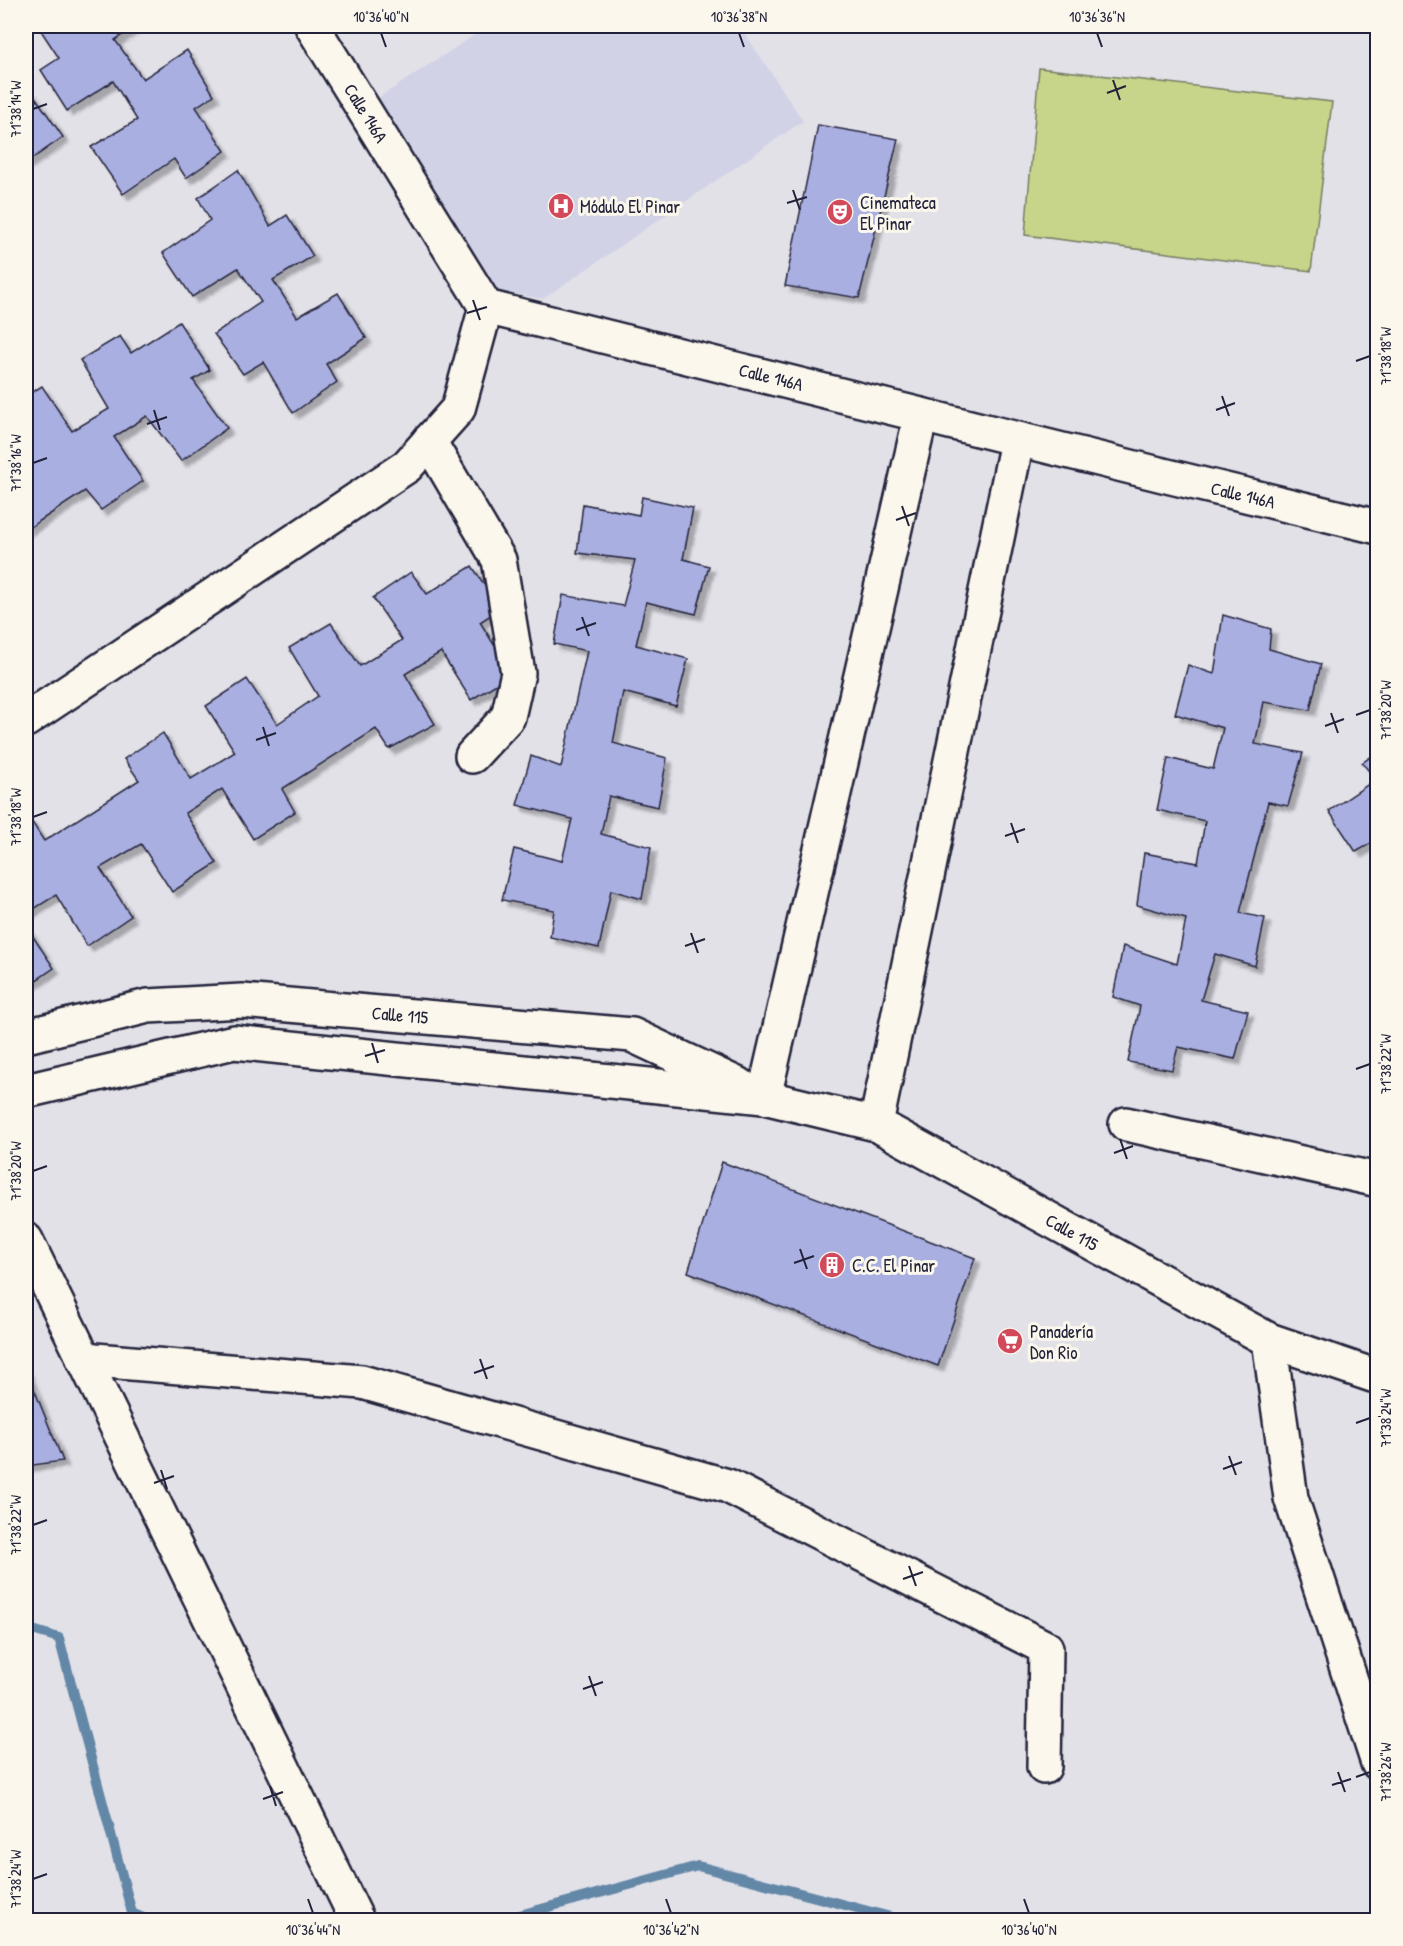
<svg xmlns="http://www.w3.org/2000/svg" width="1403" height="1946" viewBox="0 0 1403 1946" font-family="'Patrick Hand',sans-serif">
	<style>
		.built { fill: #d1d2e6 }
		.green { fill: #c6d58a; stroke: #747c62; stroke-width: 1.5 }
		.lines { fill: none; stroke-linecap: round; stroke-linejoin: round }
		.stream { stroke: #6387a7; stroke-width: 10 }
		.building { fill: #a9afe0; stroke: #22223b; stroke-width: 1.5; filter: url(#shadow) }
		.minor-casing { stroke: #22223b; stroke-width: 38 }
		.major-casing { stroke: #22223b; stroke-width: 38 }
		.minor { stroke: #fbf7ec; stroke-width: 33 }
		.major { stroke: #fbf7ec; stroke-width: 33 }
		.ticks { fill: none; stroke: #22223b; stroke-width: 2 }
		.labels { text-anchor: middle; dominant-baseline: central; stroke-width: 6; stroke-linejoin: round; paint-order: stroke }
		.street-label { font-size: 18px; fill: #22223b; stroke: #fbf7ec }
		.poi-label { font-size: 18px; fill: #22223b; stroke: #fbf7ec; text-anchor: start }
		.neatline { fill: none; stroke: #22223b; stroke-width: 2 }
		.ticks-label { font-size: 15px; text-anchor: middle; fill: #22223b }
	</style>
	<defs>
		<filter id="shadow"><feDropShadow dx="5.5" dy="5.5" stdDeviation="1.5" flood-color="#0004"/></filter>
	</defs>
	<rect width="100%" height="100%" fill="#e2e1e8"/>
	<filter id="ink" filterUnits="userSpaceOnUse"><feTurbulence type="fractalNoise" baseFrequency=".0167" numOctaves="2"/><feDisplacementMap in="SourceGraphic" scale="12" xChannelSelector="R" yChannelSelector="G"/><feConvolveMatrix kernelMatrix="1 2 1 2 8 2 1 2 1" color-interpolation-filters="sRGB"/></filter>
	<g filter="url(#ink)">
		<!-- built -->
		<polygon class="built" points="488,26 740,26 803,121 543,299 498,291 377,99"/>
		<!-- green -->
		<polygon class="green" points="1039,68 1332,102 1311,271 1025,235"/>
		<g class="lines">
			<!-- stream -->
			<g class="stream">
				<polyline points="26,1628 59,1638 132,1913 148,1920"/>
				<polyline points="502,1920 698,1866 902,1920"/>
			</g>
		</g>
		<!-- building -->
		<g class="building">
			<polygon points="38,26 136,26 115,40 143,79 187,50 214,95 196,107 225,151 186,178 174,159 123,194 91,147 137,120 113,81 67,111 41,70 59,58"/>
			<polygon points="31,91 63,137 26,163 26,94"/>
			<polygon points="818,125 898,139 859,298 785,286"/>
			<polygon points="238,170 270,226 287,215 313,256 273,280 297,317 338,293 366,338 326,364 337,382 293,413 263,362 243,374 214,334 261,302 238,268 192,297 163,253 210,220 198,198"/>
			<polygon points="179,322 210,370 193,380 227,428 181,461 147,416 114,437 143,481 101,510 85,491 26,530 26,464 30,461 26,454 26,396 42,386 72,431 109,409 80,360 120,336 131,353"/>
			<polygon points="642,497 693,508 683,559 709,566 696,614 646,602 636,645 688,659 676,706 623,692 613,743 667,758 658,807 609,796 601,834 651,847 642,899 611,890 599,948 550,937 554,910 502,900 514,849 562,861 572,819 517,805 531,756 561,767 587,651 554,644 563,595 623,606 635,560 577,553 583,504 639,515"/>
			<polygon points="472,566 500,609 480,622 512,674 471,700 441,652 405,674 435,724 389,749 376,729 282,789 295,812 253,839 222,789 185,813 217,863 172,892 141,844 100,868 131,916 87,946 56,895 26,914 26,822 30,819 44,841 139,780 124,759 163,733 191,779 235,752 206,706 247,679 277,724 318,696 289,648 331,623 360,666 402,640 373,598 411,572 427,594"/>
			<polygon points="1223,615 1271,629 1269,649 1321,664 1310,710 1264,702 1255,744 1303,753 1288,806 1268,802 1240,913 1265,918 1255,966 1215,954 1201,1000 1248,1011 1235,1059 1178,1047 1172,1070 1128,1062 1140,1006 1113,997 1123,946 1177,964 1186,919 1137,905 1144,853 1198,863 1205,821 1157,810 1168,758 1213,769 1223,728 1175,714 1188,665 1214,674"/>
			<polygon points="1378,752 1378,839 1356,852 1329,811 1376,779 1362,763"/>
			<polygon points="26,926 54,968 26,987"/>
			<polygon points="722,1162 975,1258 938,1366 688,1272"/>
			<polygon points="26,1369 63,1461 26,1466"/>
		</g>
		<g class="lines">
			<!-- minor casing -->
			<g class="minor-casing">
				<g id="minor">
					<path d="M312 26 486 307C783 380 1080 456 1378 527"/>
					<polyline points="429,441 499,560 518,673 508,717 472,756"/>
					<polyline points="26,720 407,466 458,409 486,307"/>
					<polyline points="764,1097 921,415"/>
					<polyline points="876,1124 1017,441"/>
					<polyline points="1126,1124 1378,1180"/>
					<polyline points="26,1240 357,1920"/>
					<polyline points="1269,1340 1291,1498 1378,1763"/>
					<polyline points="83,1359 362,1382 728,1486 1046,1648 1044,1767"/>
				</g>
			</g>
			<!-- major casing -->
			<g class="major-casing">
				<g id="major">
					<polyline points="26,1036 148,1006 242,1001 632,1035 741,1086"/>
					<polyline points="26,1091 234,1042 764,1097 876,1124 1269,1340 1378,1377"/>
				</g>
			</g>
			<!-- minor -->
			<use href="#minor" class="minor"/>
			<!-- major -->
			<use href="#major" class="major"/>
		</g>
	</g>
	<!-- ticks -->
	<path class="ticks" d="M381 33 386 47M739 33 744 47M1097 33 1102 47M1113 80 1120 100M1107 93 1126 86M33 109 47 104M793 190 800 210M787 203 807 197M473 300 480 320M467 313 487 307M1356 361 1370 356M1222 396 1229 416M154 410 160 430M1216 410 1235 403M147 424 167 417M33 463 47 458M902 506 909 526M896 520 916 513M582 617 589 636M576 630 596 623M1331 713 1338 733M1356 715 1370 710M1325 726 1344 719M263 727 269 746M256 740 276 733M33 817 47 812M1011 823 1018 843M1005 836 1025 829M691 933 698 953M685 946 705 939M372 1043 378 1063M365 1056 385 1050M1356 1069 1370 1064M1120 1139 1127 1159M1114 1153 1133 1146M33 1171 47 1166M800 1249 807 1269M794 1263 814 1256M480 1359 487 1379M474 1373 494 1366M1356 1423 1370 1418M1229 1456 1236 1475M1223 1469 1242 1462M161 1470 167 1489M154 1483 174 1476M33 1525 47 1520M909 1566 916 1586M903 1579 923 1572M589 1676 596 1696M583 1689 603 1682M1338 1772 1345 1792M1356 1777 1370 1772M1332 1785 1351 1779M270 1786 276 1806M263 1799 283 1792M33 1879 47 1874M308 1899 313 1913M666 1899 671 1913M1024 1899 1029 1913"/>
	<!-- icons -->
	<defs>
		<g id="hospital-disc" transform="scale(1.35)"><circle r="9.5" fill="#d1495b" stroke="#fbf7ec"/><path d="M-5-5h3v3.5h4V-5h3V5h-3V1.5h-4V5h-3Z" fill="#fff"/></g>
		<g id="theatre-disc" transform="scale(1.35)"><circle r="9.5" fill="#d1495b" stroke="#fbf7ec"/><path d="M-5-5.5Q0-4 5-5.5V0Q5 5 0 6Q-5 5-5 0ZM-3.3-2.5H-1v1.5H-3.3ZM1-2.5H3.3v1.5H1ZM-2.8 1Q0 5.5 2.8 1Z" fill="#fff"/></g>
		<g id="building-disc" transform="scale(1.35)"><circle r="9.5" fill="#d1495b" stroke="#fbf7ec"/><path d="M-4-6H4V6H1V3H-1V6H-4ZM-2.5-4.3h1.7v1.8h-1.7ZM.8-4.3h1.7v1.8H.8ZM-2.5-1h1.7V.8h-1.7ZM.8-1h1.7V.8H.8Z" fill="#fff"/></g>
		<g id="supermarket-disc" transform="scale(1.35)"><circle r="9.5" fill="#d1495b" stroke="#fbf7ec"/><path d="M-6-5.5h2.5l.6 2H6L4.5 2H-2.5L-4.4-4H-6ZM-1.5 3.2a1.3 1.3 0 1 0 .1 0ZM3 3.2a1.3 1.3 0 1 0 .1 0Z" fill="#fff"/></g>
	</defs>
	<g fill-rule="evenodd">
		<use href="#hospital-disc" x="561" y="206"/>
		<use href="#theatre-disc" x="840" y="212"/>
		<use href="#building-disc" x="832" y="1265"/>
		<use href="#supermarket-disc" x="1010" y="1341"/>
	</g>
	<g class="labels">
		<!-- street labels -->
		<g class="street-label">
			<text transform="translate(366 113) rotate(58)">Calle 146A</text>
			<text transform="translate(771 377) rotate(14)">Calle 146A</text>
			<text transform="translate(1243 495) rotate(13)">Calle 146A</text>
			<text transform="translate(400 1015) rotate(5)">Calle 115</text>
			<text transform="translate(1072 1232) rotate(29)">Calle 115</text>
		</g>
		<!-- poi labels -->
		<g class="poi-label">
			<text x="860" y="202">Cinemateca<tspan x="860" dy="21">El Pinar</tspan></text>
			<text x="580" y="206">Módulo El Pinar</text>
			<text x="852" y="1265">C.C. El Pinar</text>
			<text x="1030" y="1331">Panadería<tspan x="1030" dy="21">Don Rio</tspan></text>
		</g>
	</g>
	<!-- margin -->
	<rect width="1403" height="1946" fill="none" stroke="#fbf7ec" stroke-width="66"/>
	<rect x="33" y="33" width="1337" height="1880" class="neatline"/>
	<g class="ticks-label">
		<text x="381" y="22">10°36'40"N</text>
		<text x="739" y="22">10°36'38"N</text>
		<text x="1097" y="22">10°36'36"N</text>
		<text transform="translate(16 109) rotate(-90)" y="5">71°38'14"W</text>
		<text transform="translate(1386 356) rotate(-90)" y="5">71°38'18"W</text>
		<text transform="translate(16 463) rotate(-90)" y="5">71°38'16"W</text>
		<text transform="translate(1386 710) rotate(-90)" y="5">71°38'20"W</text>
		<text transform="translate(16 817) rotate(-90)" y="5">71°38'18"W</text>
		<text transform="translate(1386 1064) rotate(-90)" y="5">71°38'22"W</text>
		<text transform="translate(16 1171) rotate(-90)" y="5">71°38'20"W</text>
		<text transform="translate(1386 1418) rotate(-90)" y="5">71°38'24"W</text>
		<text transform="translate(16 1525) rotate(-90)" y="5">71°38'22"W</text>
		<text transform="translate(1386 1772) rotate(-90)" y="5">71°38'26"W</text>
		<text transform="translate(16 1879) rotate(-90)" y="5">71°38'24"W</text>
		<text x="313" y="1935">10°36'44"N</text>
		<text x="671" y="1935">10°36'42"N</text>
		<text x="1029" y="1935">10°36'40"N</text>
	</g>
</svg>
